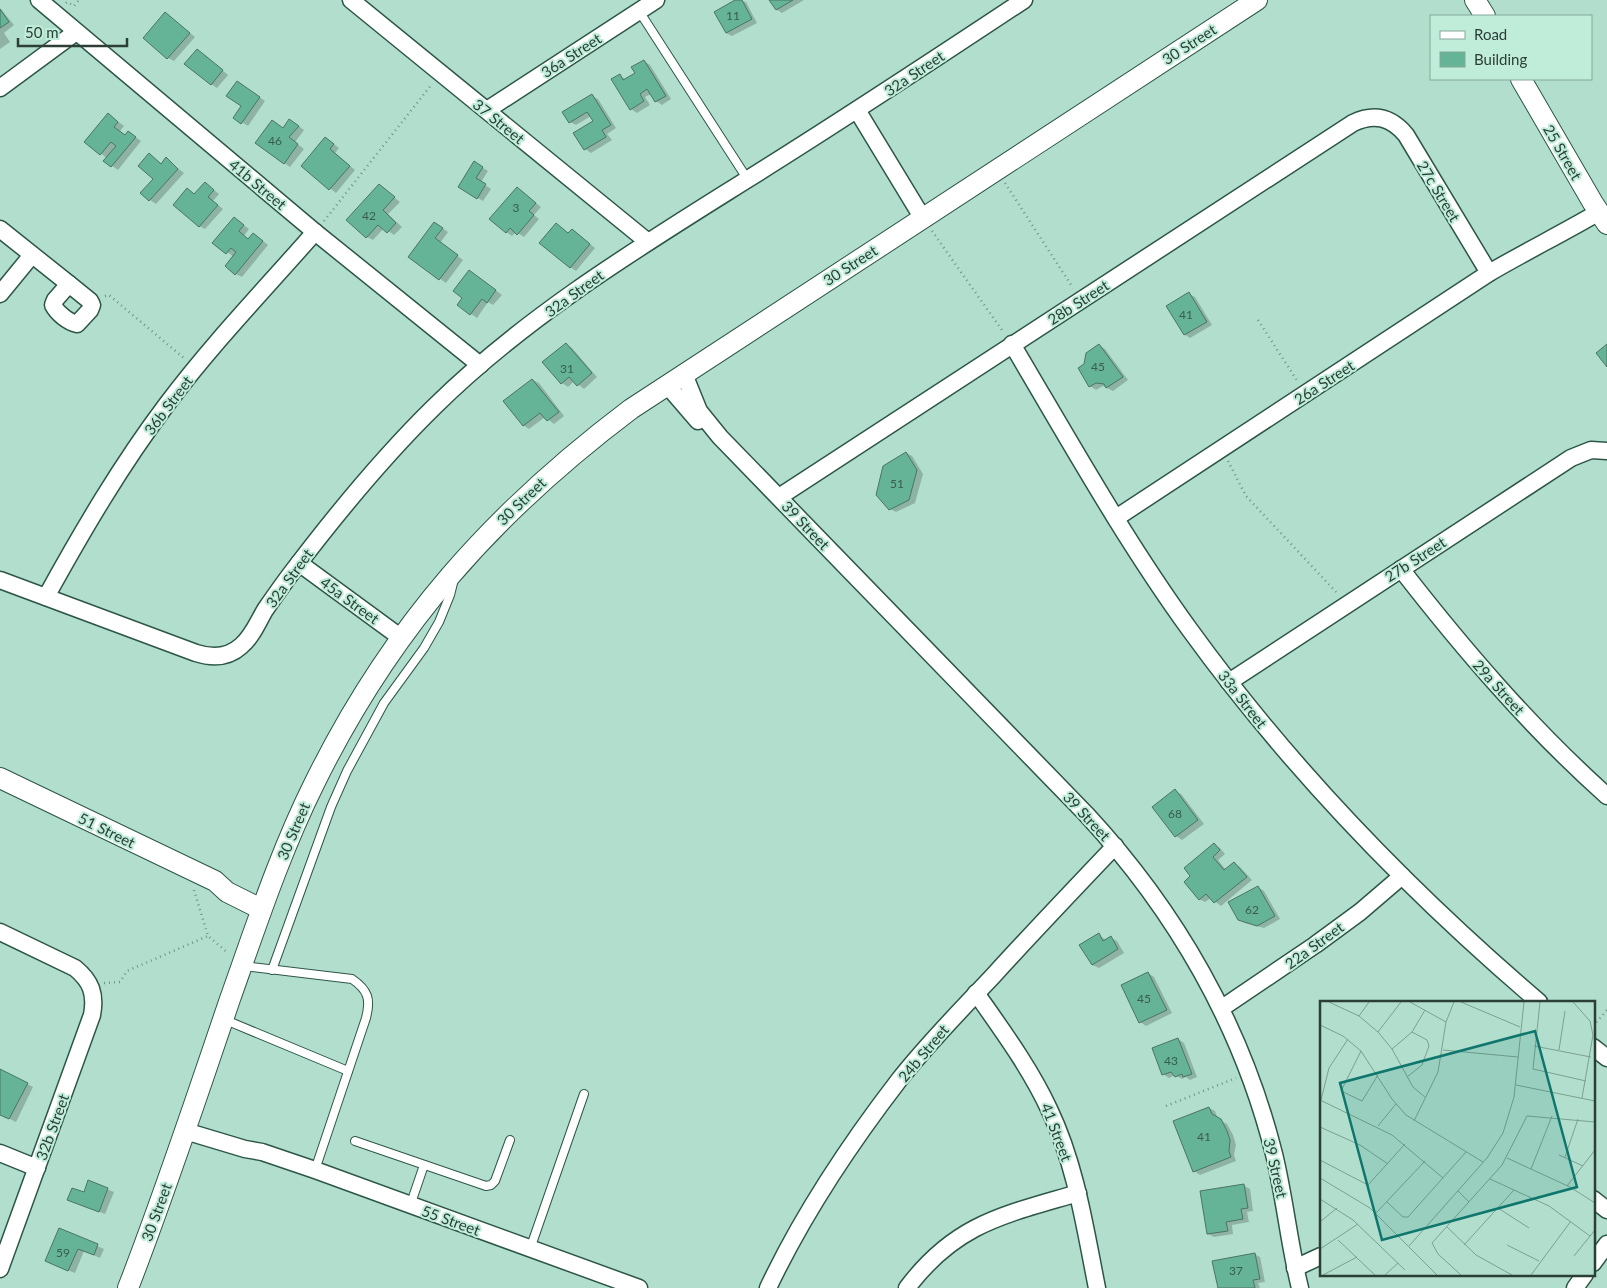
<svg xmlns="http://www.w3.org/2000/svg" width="1607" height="1288" viewBox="0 0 1607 1288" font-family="Lato,sans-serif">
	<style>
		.shadow { fill: #0003 }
		.building { fill: #66b497; stroke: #4b7464 }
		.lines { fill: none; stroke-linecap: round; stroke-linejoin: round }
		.service-casing { stroke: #2d5647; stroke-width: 10 }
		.minor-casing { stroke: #2d5647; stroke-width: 19 }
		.tertiary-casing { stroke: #2d5647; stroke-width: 22 }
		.path { stroke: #719284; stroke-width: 2.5; stroke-dasharray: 1 4; stroke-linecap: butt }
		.service { stroke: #fff; stroke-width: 8 }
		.minor { stroke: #fff; stroke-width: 16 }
		.tertiary { stroke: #fff; stroke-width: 20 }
		.labels { text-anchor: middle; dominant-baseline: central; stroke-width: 4; stroke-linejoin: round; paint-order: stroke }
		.number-label { font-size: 12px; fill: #3a5c4f }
		.street-label { font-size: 15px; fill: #2c3f37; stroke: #bfedda }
		.inset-road { fill: none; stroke: #7c9f91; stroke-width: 1 }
		.view { fill: #0f766e; fill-opacity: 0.15; stroke: #0f766e; stroke-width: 2.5 }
		.inset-edge { fill: none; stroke: #2c3f37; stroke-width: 2.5 }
	</style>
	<rect width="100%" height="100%" fill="#b2dfcd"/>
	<!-- shadow -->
	<g class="shadow">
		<polygon points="738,0 746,2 757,23 732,36 726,33"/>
		<polygon points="771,0 804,0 782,13 776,9"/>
		<polygon points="0,8 14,25 4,33 10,42 0,49"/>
		<polygon points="165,13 195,37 174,61 168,58"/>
		<polygon points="203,54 228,75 217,88 211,84"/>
		<polygon points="644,61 650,65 671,99 662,105 656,101 651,94 645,97 650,105 637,113 631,109 620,76 627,80 637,73"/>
		<polygon points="243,86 265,101 248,126 235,118 243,106"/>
		<polygon points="592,96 598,99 616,128 607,134 612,140 591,153 585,149 594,122 591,116 576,125 570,122"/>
		<polygon points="108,114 124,126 120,131 126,136 134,136 141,141 118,170 105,161 107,158 85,142"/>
		<polygon points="296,124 304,130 295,142 304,149 290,167 284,163 284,129"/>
		<polygon points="326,138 339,148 335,153 355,170 336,193 302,166"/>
		<polygon points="149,155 162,164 166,159 184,173 156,204 150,200 155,179"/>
		<polygon points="475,163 488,171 481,182 491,189 483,201 459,187"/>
		<polygon points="205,183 219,194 213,201 223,209 205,229 199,226 188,189 196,195"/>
		<polygon points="379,185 400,202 388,214 402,227 394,235 384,228 373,240 367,237"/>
		<polygon points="517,188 541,207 534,215 539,219 524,237 516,232 512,236 506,232"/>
		<polygon points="234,218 249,229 244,236 249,240 254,234 268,245 242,277 236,274 234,257 214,242"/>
		<polygon points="556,224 569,234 572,230 578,234 595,248 576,271 570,267"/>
		<polygon points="441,227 448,232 440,243 463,260 446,283 410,257"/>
		<polygon points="470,271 502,295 493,305 488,302 477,318 458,305 464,297"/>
		<polygon points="1189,294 1195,297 1212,325 1190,338 1184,334"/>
		<polygon points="566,344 572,348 597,377 584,389 574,381 568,387 562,383"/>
		<polygon points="1099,345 1105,349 1128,380 1113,391 1103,386 1096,390 1090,386 1086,365"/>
		<polygon points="533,380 539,383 564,416 554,424 545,417 529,429 523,425"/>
		<polygon points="906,453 912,456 923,474 915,503 896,512 890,509"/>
		<polygon points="1175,791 1181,794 1204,824 1182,840 1176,836 1154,807"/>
		<polygon points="1214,845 1220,848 1225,854 1218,860 1226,870 1234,863 1240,867 1252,880 1221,906 1211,898 1205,902 1199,899"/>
		<polygon points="1258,887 1264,891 1280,919 1264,928 1245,923 1239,919"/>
		<polygon points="1099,935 1106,940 1111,938 1117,941 1124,953 1099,968 1092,965"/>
		<polygon points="1148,973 1154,977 1172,1013 1146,1026 1140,1022 1122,986"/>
		<polygon points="1178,1039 1184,1043 1197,1077 1190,1080 1186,1077 1182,1079 1175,1075 1169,1078 1163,1074"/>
		<polygon points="0,1070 33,1087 16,1122 0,1114"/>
		<polygon points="1209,1108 1215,1111 1218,1119 1227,1124 1233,1135 1236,1145 1234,1155 1236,1161 1200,1175 1194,1171"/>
		<polygon points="89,1182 114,1192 105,1214 69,1200 85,1194"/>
		<polygon points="1243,1185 1250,1189 1253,1211 1247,1212 1249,1222 1232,1225 1233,1234 1214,1237 1208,1234"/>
		<polygon points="60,1230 104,1249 100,1258 84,1251 75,1273 53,1264"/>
		<polygon points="1254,1254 1260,1257 1265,1282 1258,1283 1260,1288 1219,1288"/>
	</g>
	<!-- building -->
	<g class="building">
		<polygon points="735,0 742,0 752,19 726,33 714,12"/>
		<polygon points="769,0 793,0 776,10"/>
		<polygon points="0,9 9,22 0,28"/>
		<polygon points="165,12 190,33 167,59 143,38"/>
		<polygon points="197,49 223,70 211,85 184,64"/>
		<polygon points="644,60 666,96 655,102 647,89 640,94 644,101 630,110 611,79 620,74 623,80 635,73 631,67"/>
		<polygon points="237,81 260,97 241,124 233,118 241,106 226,96"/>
		<polygon points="592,94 611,125 602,130 606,137 584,150 573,133 593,121 587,112 569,123 562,112"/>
		<polygon points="108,113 118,122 114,127 125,135 128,131 136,137 111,167 103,161 116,146 111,142 100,155 84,142"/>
		<polygon points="289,119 299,126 289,137 298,144 284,164 255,143 272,120 283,128"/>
		<polygon points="325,137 334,144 330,149 350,166 329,190 301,166"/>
		<polygon points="149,153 161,164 166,157 178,169 149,201 140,193 153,179 138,166"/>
		<polygon points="474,161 483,167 476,178 486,184 477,199 458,187"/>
		<polygon points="205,182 214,190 208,197 218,205 199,227 173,205 187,188 194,194"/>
		<polygon points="379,184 395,197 383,210 396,223 387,233 378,225 366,238 346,220"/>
		<polygon points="517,187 536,203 529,211 534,215 517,235 510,228 506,233 489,219"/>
		<polygon points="234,217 244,225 239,231 248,239 253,233 263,241 235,275 225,266 236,252 231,248 226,254 212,243"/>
		<polygon points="434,222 443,228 435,238 458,255 439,280 408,257"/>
		<polygon points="556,223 568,233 572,229 590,244 570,268 539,243"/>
		<polygon points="469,270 496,290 487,303 482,299 470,315 457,305 462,298 453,291"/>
		<polygon points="1189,292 1207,322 1184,335 1166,306"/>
		<polygon points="566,343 592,373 577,386 569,377 561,384 542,362"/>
		<polygon points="1099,344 1123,377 1106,388 1104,384 1096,383 1089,387 1078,368 1084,364 1086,353"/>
		<polygon points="1607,344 1607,367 1596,353"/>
		<polygon points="532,379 559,412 547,421 540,413 523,426 503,401"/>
		<polygon points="906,452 917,470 909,500 889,510 876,495 883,466"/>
		<polygon points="1175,789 1198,820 1175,837 1152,807"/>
		<polygon points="1214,843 1220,850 1213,857 1224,870 1234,862 1247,877 1214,903 1206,894 1199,900 1184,882 1190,876 1184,868"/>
		<polygon points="1258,886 1275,916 1257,926 1238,920 1228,902"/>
		<polygon points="1099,933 1103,941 1111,936 1118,949 1092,965 1079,945"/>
		<polygon points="1148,972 1167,1010 1139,1023 1121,985"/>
		<polygon points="1178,1038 1192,1074 1183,1077 1182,1074 1175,1077 1171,1072 1162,1075 1152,1048"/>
		<polygon points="0,1069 28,1083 9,1119 0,1115"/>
		<polygon points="1209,1107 1212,1114 1221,1119 1227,1131 1230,1140 1229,1151 1231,1157 1193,1172 1173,1121"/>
		<polygon points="88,1180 108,1188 99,1212 67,1200 72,1188 84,1192"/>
		<polygon points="1244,1184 1248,1208 1241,1209 1243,1219 1226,1222 1228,1231 1207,1234 1200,1191"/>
		<polygon points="59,1228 98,1244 94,1255 78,1249 68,1271 45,1261"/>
		<polygon points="1255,1253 1260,1279 1253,1280 1255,1288 1218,1288 1212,1261"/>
	</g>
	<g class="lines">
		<!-- service casing -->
		<g class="service-casing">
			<g id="service">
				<polyline points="639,11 748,180"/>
				<path d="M244 966 352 979C368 990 371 999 366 1018L315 1170"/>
				<polyline points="272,970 331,807 347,771 384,703 424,648 439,622 450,595 453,583"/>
				<polyline points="223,1019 348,1071"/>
				<polyline points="355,1141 486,1186 491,1185 495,1181 510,1140"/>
				<polyline points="410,1206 424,1165"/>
				<polyline points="530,1249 584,1094"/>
			</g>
		</g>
		<!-- minor casing -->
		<g class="minor-casing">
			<g id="minor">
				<polyline points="39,0 315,232 480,365"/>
				<polyline points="351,0 648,242"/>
				<polyline points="0,88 76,32"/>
				<polyline points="487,110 656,0"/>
				<polyline points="857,110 922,217"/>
				<polyline points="0,229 69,284"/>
				<path d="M69 284 90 301 92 305 90 310 77 324C68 322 57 313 53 305L55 300Z"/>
				<polyline points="0,294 32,255"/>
				<path d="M1012 344C1069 440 1124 539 1190 630 1290 768 1409 891 1539 1002"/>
				<path d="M684 374 699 411 720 437 1086 814C1176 911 1242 1026 1274 1154 1285 1199 1289 1244 1300 1288"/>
				<polyline points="667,385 698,421"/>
				<path d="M779 497 1353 123C1374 113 1391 117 1406 135L1489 273"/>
				<path d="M1116 518 1489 273C1525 252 1563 233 1599 212"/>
				<polyline points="299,563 400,637"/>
				<path d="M1401 569C1464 650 1530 727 1607 796"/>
				<path d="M0 580 196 653C212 658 228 658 241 646 252 637 258 622 265 610 274 597 283 584 293 571 337 513 382 458 434 407 526 316 638 248 748 179 841 121 932 61 1024 0"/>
				<path d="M46 597C83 530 121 465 167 404 212 344 265 289 315 232"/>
				<polyline points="1229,682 1571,458 1591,450 1607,451"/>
				<path d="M0 932 75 968C91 981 96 994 92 1015L0 1269"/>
				<path d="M976 993C1002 1030 1030 1068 1049 1109 1076 1165 1085 1228 1097 1288"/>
				<polyline points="1222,1008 1315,945 1360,912 1402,876"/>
				<polyline points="1593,1047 1607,1058"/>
				<polyline points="185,1131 245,1149 262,1152 315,1170 639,1288"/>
				<polyline points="0,1153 37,1168"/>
				<polyline points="1593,1199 1607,1210"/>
				<polyline points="1593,1263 1607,1244"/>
				<polyline points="1295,1268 1321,1256"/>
				<path d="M768 1288C803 1214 849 1145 899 1080 928 1043 961 1010 993 976 1033 932 1074 889 1115 846"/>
				<path d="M907 1288C956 1223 1004 1215 1078 1193"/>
				<polyline points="1575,1288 1585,1274"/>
			</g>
		</g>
		<!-- tertiary casing -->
		<g class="tertiary-casing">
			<g id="tertiary">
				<polyline points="1475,0 1485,16"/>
				<polyline points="1521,79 1593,203 1607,224"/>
				<polyline points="0,778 215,881 227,892 261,909"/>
				<path d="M128 1288C165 1193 197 1096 230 999 256 926 280 852 315 782 392 626 493 513 631 409L1257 0"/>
			</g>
		</g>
		<!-- path -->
		<g class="path">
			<polyline points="66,3 67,2 74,6 79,0"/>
			<polyline points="1005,183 1073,288"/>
			<polyline points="324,221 432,84"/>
			<polyline points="932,231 1004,333"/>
			<polyline points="105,296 109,295 185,359"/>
			<polyline points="1258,320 1298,382"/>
			<polyline points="1228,461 1246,496 1337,593"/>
			<polyline points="194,890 208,936 228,953"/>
			<polyline points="104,983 120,982 127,971 208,936"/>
			<polyline points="1593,1026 1607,1010"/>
			<polyline points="1166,1106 1236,1078"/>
		</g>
		<!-- service -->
		<use href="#service" class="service"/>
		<!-- minor -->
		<use href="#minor" class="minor"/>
		<!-- tertiary -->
		<use href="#tertiary" class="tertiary"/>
	</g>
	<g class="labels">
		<!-- number labels -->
		<g class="number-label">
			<text x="733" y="15">11</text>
			<text x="275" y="140">46</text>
			<text x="516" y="207">3</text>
			<text x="369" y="215">42</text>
			<text x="1186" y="314">41</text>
			<text x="1098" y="366">45</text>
			<text x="567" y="368">31</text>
			<text x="897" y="483">51</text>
			<text x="1175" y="813">68</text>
			<text x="1252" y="909">62</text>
			<text x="1144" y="998">45</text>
			<text x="1171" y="1060">43</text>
			<text x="1204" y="1136">41</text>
			<text x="63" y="1252">59</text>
			<text x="1236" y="1270">37</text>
		</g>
		<!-- street labels -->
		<g class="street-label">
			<text transform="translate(1189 44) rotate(-33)">30 Street</text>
			<text transform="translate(571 55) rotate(-33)">36a Street</text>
			<text transform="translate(914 73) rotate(-34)">32a Street</text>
			<text transform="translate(499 121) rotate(39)">37 Street</text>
			<text transform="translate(1563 152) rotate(60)">25 Street</text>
			<text transform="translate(258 184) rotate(40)">41b Street</text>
			<text transform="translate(1439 191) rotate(59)">27c Street</text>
			<text transform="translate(850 265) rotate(-33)">30 Street</text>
			<text transform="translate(574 293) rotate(-36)">32a Street</text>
			<text transform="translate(1078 302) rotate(-33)">28b Street</text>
			<text transform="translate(1324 382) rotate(-33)">26a Street</text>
			<text transform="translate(168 405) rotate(-53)">36b Street</text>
			<text transform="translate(521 501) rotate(-44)">30 Street</text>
			<text transform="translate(806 525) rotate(46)">39 Street</text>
			<text transform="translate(1415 559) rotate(-33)">27b Street</text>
			<text transform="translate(289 578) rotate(-54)">32a Street</text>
			<text transform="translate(350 600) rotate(36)">45a Street</text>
			<text transform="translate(1499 687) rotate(48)">29a Street</text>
			<text transform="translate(1243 699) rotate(52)">33a Street</text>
			<text transform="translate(1087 816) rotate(47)">39 Street</text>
			<text transform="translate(107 830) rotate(26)">51 Street</text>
			<text transform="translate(293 831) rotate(-67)">30 Street</text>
			<text transform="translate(1314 945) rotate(-36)">22a Street</text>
			<text transform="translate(923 1053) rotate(-50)">24b Street</text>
			<text transform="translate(52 1127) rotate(-70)">32b Street</text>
			<text transform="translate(1057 1132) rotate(69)">41 Street</text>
			<text transform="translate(1276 1168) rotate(77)">39 Street</text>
			<text transform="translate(156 1212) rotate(-70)">30 Street</text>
			<text transform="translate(451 1220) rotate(20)">55 Street</text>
		</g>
	</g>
	<!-- overview -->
	<g transform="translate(1320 1001)">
		<rect width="275" height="275" fill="#b2dfcd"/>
		<path class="inset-road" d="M9 1 39 15 58 31 72 48 93 86 106 97M90 1 126 21M141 1 200 26M220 1 213 68 266 80M253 1 270 20 273 34 262 97M39 15 49 1M0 24 23 35 41 50 72 98 86 114 163 161M58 31 81 1M214 45 271 56M72 48 92 31 105 9M123 49 198 56M239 49 245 10M41 50 21 90 42 100 58 74M87 76 102 64 109 45 107 39 92 31M196 84 275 100M0 99 72 134 123 177M1 99 9 67 28 38M94 120 118 71 126 21 134 1M58 125 76 103M0 126 40 144 68 163M239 154 263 165M245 156 258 118M187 157 250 186 275 202M0 159 48 184 85 143M211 168 232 115M0 177 50 207 117 274M170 178 229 205 270 235M247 185 275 149M138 190 149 201M0 198 33 219 85 269M67 201 83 216H88L146 151M178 207 209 227M56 212 105 160M0 221 17 207M127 226 156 254 192 274M18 239 55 274M144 244 194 189M187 244 219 260M89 245 167 157 183 132 194 96 204 1M0 248 38 223M254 255 275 229M3 274 37 256M65 274 78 262M141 274 118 253 112 242 182 164 207 115 275 121M211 274 251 220"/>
		<path class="view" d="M215 30 257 186 62 239 20 82Z"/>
		<rect width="275" height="275" class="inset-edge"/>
	</g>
	<!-- legend -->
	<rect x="1430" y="15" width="162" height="65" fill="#bfedda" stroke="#84a799"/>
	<rect x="1440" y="31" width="25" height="8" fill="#ffffff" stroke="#84a799"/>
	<text x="1474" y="40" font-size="15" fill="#2c3f37">Road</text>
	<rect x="1440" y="52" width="25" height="15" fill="#66b497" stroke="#84a799"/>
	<text x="1474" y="65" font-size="15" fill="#2c3f37">Building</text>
	<!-- scale -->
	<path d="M18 38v8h109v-8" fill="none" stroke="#2c3f37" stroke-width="2.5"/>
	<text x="25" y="38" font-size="15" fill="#2c3f37" stroke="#bfedda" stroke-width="4" paint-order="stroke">50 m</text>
</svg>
